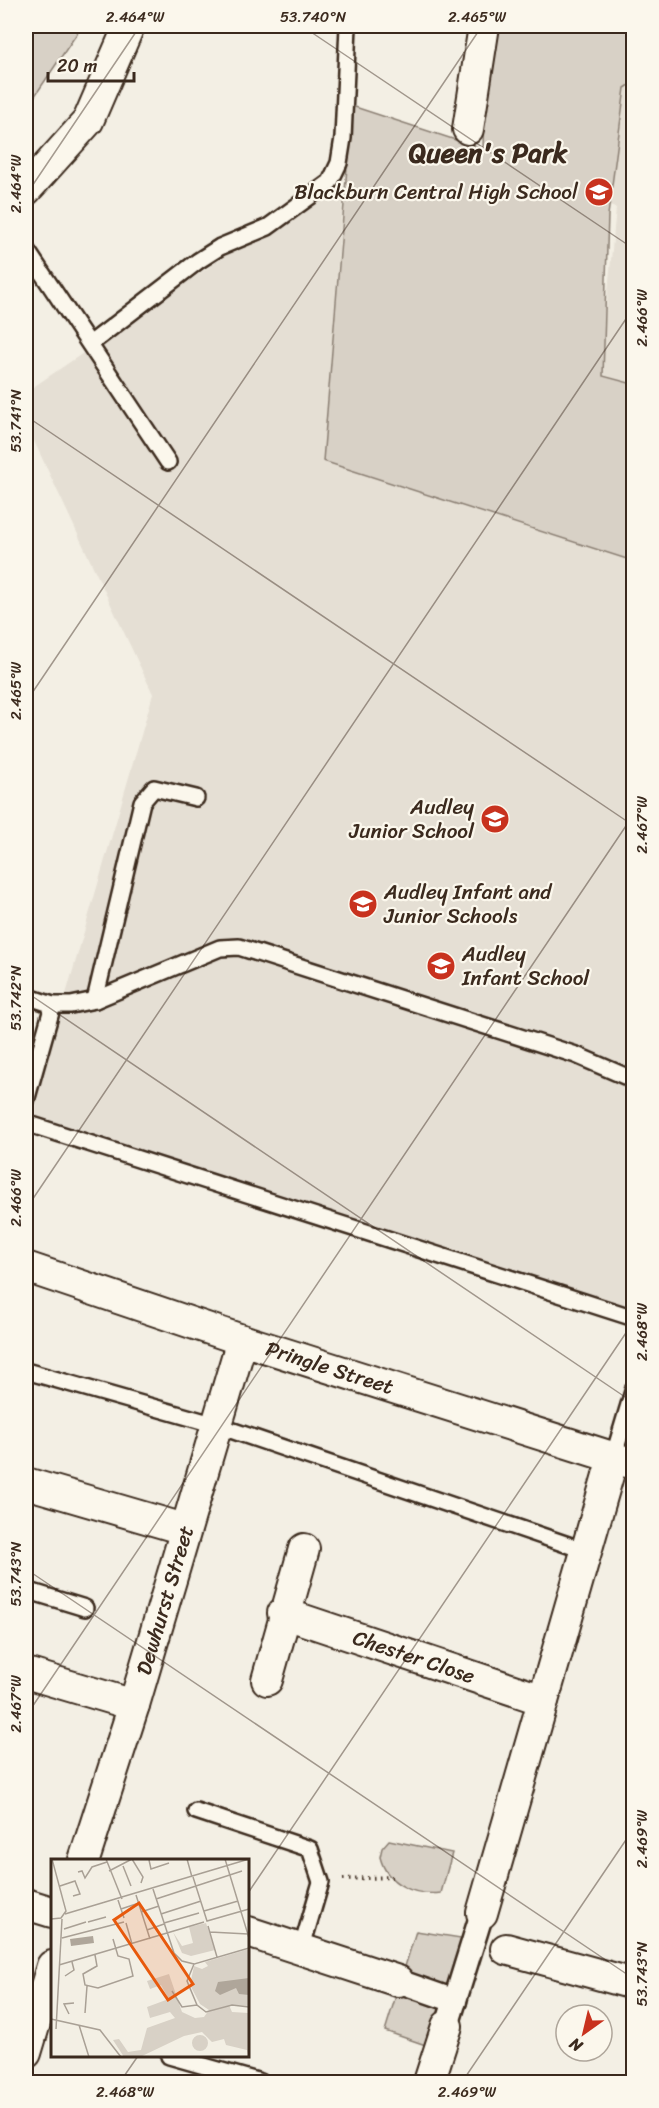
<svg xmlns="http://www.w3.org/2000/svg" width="659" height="2108" viewBox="0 0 659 2108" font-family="Sriracha,sans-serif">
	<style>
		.built { fill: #e5dfd4 }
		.green { fill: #d8d1c6; stroke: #8a7e72; stroke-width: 1.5 }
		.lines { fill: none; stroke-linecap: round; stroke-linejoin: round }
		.service-casing { stroke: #3b2a1e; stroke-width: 20 }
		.pedestrian-casing { stroke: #3b2a1e; stroke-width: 27 }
		.minor-casing { stroke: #3b2a1e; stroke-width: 34 }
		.path { stroke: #3b2a1e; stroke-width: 4; stroke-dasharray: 1.5 4.5; stroke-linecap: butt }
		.service { stroke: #fbf7ec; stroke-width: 15 }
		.pedestrian { stroke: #fbf7ec; stroke-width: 22 }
		.minor { stroke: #fbf7ec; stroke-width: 30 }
		.ticks { fill: none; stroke: #3b2a1e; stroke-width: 1.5; stroke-opacity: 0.45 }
		.labels { text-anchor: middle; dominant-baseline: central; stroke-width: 4.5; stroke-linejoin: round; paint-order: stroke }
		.poi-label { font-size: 21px; fill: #3b2a1e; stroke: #fbf7ec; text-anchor: end }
		.street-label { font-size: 21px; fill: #3b2a1e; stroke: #fbf7ec }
		.district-label { font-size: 27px; font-weight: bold; fill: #3b2a1e; stroke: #fbf7ec }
		.inset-road { fill: none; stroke: #a9a095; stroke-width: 1.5 }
		.view { fill: #e8590c; fill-opacity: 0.15; stroke: #e8590c; stroke-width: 3 }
		.inset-edge { fill: none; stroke: #3b2a1e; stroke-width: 3 }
		.neatline { fill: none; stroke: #3b2a1e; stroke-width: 2 }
		.ticks-label { font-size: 15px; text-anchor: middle; fill: #3b2a1e }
	</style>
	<rect width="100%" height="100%" fill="#f3efe4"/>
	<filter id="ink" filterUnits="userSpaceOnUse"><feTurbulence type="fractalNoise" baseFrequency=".0167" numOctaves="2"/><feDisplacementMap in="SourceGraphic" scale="12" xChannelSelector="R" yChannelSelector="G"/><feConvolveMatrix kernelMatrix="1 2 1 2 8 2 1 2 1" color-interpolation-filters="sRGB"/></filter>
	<g filter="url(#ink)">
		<!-- built -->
		<g class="built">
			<polygon points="633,26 633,384 600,374 616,208 511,176"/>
			<polygon points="344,183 323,461 633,561 633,1311 31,1115 153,694 26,424 26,392 237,248"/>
		</g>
		<!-- green -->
		<g class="green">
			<polygon points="26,26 82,26 26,109"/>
			<polygon points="486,26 633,26 633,83 625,88 608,215 603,376 633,384 633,561 323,461 352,106 483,149"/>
			<path d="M389 1840 452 1853 441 1893C415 1896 387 1885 380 1857L382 1848Z"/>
			<polygon points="416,1931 474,1940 440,2050 385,2031"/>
		</g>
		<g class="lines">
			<!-- service casing -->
			<g class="service-casing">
				<g id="service">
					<polyline points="26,249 168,462"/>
					<polyline points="90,344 198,261 220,247 268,227 330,182 339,163 343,138 348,26"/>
					<polyline points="26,996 53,1005 71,1005 95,1000 220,948 239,947 576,1055 627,1077 634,1084"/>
					<polyline points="95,1000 142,802 154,788 196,798"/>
					<polyline points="26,1101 53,1005"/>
					<polyline points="26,1123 634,1318"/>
					<polyline points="26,1371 216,1425 586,1551"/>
					<polyline points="613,1458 634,1388"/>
					<polyline points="26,1590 85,1608"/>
					<polyline points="196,1811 310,1849 321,1882 301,1950"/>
					<polyline points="169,2056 261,2082"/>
				</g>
			</g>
			<!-- pedestrian casing -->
			<g class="pedestrian-casing">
				<g id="pedestrian">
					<polyline points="398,1981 455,2001"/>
					<polyline points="447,2026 482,1913"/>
				</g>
			</g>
			<!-- minor casing -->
			<g class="minor-casing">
				<g id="minor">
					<polyline points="468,129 484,26"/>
					<polyline points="26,190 88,121 129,26"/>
					<path id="s1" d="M26 1267 242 1340 634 1464"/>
					<polyline points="26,1483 184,1529"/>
					<path id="s2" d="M283 1613 543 1700"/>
					<polyline points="26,1673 134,1705"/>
					<polyline points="267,1680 304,1549"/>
					<path id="s3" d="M84 1860 134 1705 242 1340"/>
					<polyline points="26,1904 52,1912"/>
					<polyline points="482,1913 613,1458"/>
					<polyline points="248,1932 398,1981"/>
					<polyline points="506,1949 634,1984"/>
					<polyline points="26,2053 52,1966"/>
					<polyline points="429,2082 447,2026"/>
				</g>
			</g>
			<!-- path -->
			<polyline class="path" points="343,1879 392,1877"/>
			<!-- service -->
			<use href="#service" class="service"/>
			<!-- pedestrian -->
			<use href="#pedestrian" class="pedestrian"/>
			<!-- minor -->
			<use href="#minor" class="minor"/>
		</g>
	</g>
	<!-- ticks -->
	<path class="ticks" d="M302 26 634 249M26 195 140 26M26 416 634 826M26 702 482 26M26 992 634 1403M26 1209 634 307M26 1569 634 1979M26 1716 634 814M248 1893 634 1321M120 2082 138 2056M462 2082 634 1828"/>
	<!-- icons -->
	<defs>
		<g id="school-disc" transform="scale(1.5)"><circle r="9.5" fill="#c8321e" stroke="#fbf7ec"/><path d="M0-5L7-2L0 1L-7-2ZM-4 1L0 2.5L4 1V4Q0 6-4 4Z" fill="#fff"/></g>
	</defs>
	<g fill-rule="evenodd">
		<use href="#school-disc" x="599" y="192"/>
		<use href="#school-disc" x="495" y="819"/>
		<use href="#school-disc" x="363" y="904"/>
		<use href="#school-disc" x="441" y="966"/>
	</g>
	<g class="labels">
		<!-- poi labels -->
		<g class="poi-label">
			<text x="578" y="192">Blackburn Central High School</text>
			<text x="474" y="807">Audley<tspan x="474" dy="24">Junior School</tspan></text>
			<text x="384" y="892" text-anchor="start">Audley Infant and<tspan x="384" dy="24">Junior Schools</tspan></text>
			<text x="462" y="954" text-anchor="start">Audley<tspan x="462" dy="24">Infant School</tspan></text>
		</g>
		<!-- street labels -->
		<g class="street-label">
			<text stroke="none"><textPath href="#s1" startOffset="320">Pringle Street</textPath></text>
			<text stroke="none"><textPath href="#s3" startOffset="272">Dewhurst Street</textPath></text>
			<text stroke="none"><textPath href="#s2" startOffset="138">Chester Close</textPath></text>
		</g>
		<!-- district labels -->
		<g class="district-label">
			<text x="488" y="153">Queen's Park</text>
		</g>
	</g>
	<!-- overview -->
	<g transform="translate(51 1859)">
		<rect width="198" height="198" fill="#f3efe4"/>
		<path d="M155 64 164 91 140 97 131 94 122 73 131 87 142 84 138 68ZM198 90V147L178 146 181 153 198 154V198L196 191 175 186 173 180 161 183 151 173 133 177 89 198H73L62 181 68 180 77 193 90 191 96 169 124 159 119 153 99 159 96 148 115 141 116 137 110 126 99 130 96 122 118 115 131 153 144 159 153 158 158 151 149 145 139 126 143 107 151 110 157 107 154 103ZM141 184a8 8 0 1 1 16 0a8 8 0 1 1-16 0Z" fill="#d8d1c6"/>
		<path d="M42 77 43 84 20 87 19 80ZM198 119V136L188 135 185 129 169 136 164 132 167 123Z" fill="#afa69a"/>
		<path class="inset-road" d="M55 0 71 40M136 0 141 18M174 0 198 79M98 1 100 10 118 4M72 7 80 27M58 12 81 0 92 18 90 24M27 13 31 12 34 19 41 8 56 3M142 18 156 62 198 50M9 27 24 22 29 35 22 37M102 30 123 94 131 102 143 105M85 36 99 80M105 40 191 12M67 41 73 59M70 50 88 44M153 52 187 42M90 53 108 47M14 55 198 0M110 55 150 42M0 60 10 59 15 52 1 0M37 63 55 58M75 64 81 85M113 64 148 54M157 67 166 98M13 70 35 63M96 71 113 65M159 73 197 75M11 79 73 63M198 89 143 105 136 122 146 146 155 153 181 146 198 148M44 96 46 107 32 115 34 126 47 129 82 117 78 100 67 97 62 80M8 106 153 63M14 117 23 111 21 103M121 132 131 148 146 146M34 154 36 127M18 155 13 145 23 144M0 160 49 171 70 198M28 166 38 198M5 170 11 60"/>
		<path class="view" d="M88 44 142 125 117 141 63 61Z"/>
		<rect width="198" height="198" class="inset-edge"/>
	</g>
	<!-- margin -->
	<rect width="659" height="2108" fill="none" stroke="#fbf7ec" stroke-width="66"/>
	<!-- north arrow -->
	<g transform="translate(584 2033) rotate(214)"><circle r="28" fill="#fbf7ec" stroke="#aea59a" stroke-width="1.5"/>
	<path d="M0-4.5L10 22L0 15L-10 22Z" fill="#c8321e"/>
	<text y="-9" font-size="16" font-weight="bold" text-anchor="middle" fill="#3b2a1e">N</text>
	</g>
	<!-- scale -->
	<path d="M48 72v9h86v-9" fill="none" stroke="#3b2a1e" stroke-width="3"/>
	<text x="57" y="72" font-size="18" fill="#3b2a1e" stroke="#fbf7ec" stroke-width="4.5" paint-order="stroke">20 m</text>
	<rect x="33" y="33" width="593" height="2042" class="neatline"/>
	<g class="ticks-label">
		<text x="135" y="22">2.464°W</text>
		<text x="313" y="22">53.740°N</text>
		<text x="477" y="22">2.465°W</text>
		<text transform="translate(16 184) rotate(-90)" y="5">2.464°W</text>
		<text transform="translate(642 318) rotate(-90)" y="5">2.466°W</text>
		<text transform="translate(16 421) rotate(-90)" y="5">53.741°N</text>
		<text transform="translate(16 691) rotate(-90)" y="5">2.465°W</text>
		<text transform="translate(642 825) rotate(-90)" y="5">2.467°W</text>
		<text transform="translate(16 998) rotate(-90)" y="5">53.742°N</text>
		<text transform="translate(16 1198) rotate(-90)" y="5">2.466°W</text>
		<text transform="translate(642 1332) rotate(-90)" y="5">2.468°W</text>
		<text transform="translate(16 1574) rotate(-90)" y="5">53.743°N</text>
		<text transform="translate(16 1704) rotate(-90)" y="5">2.467°W</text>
		<text transform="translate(642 1839) rotate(-90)" y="5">2.469°W</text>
		<text transform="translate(642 1974) rotate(-90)" y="5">53.743°N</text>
		<text x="125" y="2097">2.468°W</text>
		<text x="467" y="2097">2.469°W</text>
	</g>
</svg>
